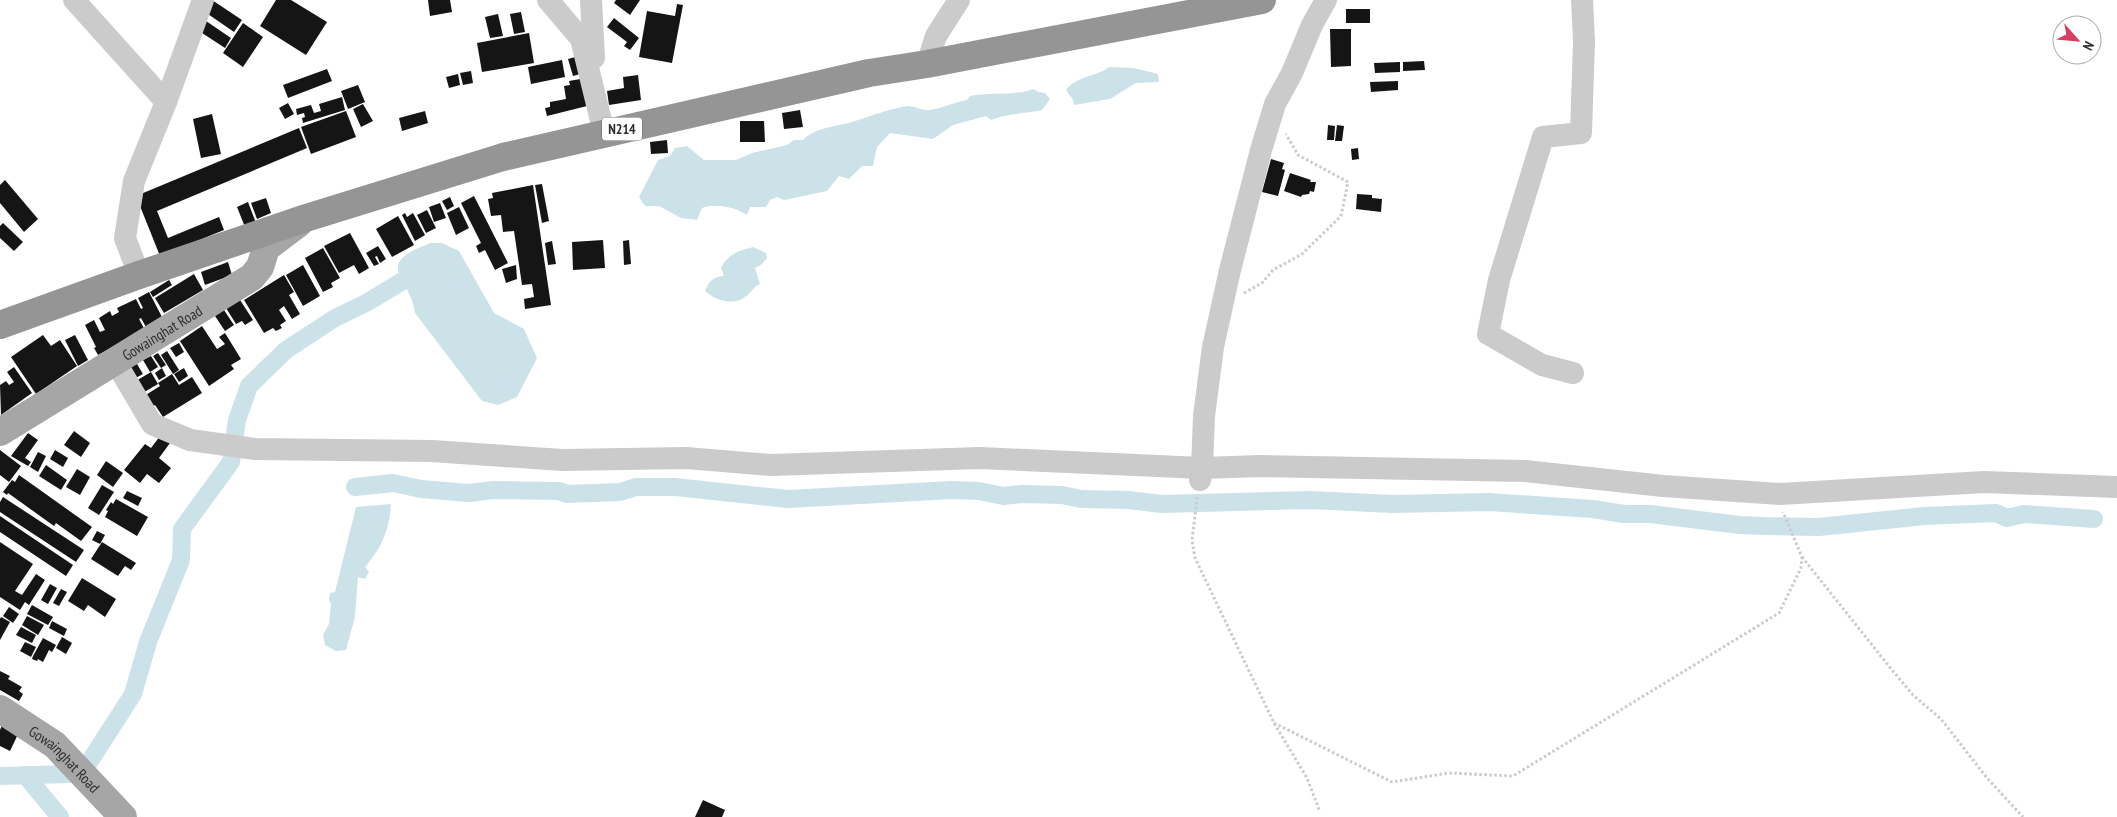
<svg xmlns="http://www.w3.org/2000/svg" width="2117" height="817" viewBox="0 0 2117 817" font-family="'PT Sans Narrow',sans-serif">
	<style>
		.water { fill: #cbe2e9 }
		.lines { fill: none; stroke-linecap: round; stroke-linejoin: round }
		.canal { stroke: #cbe2e9; stroke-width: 18 }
		.building { fill: #151515 }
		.path { stroke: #cbcbcb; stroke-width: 3; stroke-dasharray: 2.5 2.5; stroke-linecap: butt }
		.minor { stroke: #cbcbcb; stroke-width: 22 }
		.major { stroke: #a6a6a6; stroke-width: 28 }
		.highway { stroke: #959595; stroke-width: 28 }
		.labels { text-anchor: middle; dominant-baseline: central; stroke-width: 5; stroke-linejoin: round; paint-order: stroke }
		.shield { fill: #fff; stroke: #6d6d6d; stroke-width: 1 }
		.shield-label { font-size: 14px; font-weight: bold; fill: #2e2e2e }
		.street-label { font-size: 15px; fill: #2e2e2e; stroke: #fff }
	</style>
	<rect width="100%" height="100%" fill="#fff"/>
	<!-- water -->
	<g class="water">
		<path d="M1109 67 1134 68 1158 74 1159 82 1136 83 1110 99 1074 105 1073 100 1066 90C1076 76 1096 77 1109 67Z"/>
		<path d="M1034 89 1038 92 1045 93 1050 99 1042 110C1025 114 1007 113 991 120L986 116 953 125 933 139 890 133 877 147 873 166H862L849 179 839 176 827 191 784 200 777 197 770 200 766 207H750L747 215C735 207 715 203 702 208L697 220 681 218 659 206H645L639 197 658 160 670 156 675 148 687 146 704 160H736L752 153 787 145 794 140H803C816 127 835 127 852 122 871 116 888 109 908 106 915 106 922 111 930 110 943 108 955 102 967 100L970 96C991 92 1014 96 1034 89Z"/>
		<path d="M431 243H442L459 251 494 313 524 329 537 358 517 397 498 405 482 401 415 313C411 277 370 265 431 243Z"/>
		<path d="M753 247 766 253 767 258 761 265 755 268 760 284C753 287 751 293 745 297 732 306 715 300 705 291 709 281 713 277 724 276L721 268C728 254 738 251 753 247Z"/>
		<path d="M391 504C390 529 381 549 365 567L369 572 365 579 358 577 355 617 346 650 336 651 325 645 323 635 329 624 331 604 329 601 330 593 335 592 356 507Z"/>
	</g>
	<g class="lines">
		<!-- canal -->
		<g class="canal">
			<polyline points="355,487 393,483 421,489 469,493 493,490 559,491 567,494 620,492 636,487 675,487 788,499 952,490 979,491 1003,496 1022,494 1062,495 1081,499 1128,500 1162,504 1309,500 1393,504 1489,502 1593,509 1624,514 1650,514 1740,525 1764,526 1819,527 1924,516 1996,513 2007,518 2024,514 2094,519"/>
			<polyline points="25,775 60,817"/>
			<polyline points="0,776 69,774 88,764 133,694 148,642 181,560 182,529 231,462 237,420 249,386 286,350 335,318 366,303 401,282"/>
		</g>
	</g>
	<!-- building -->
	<g class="building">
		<polygon points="212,0 242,20 234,32 205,12"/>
		<polygon points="276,0 291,0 327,22 306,55 260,26"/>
		<polygon points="428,0 450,0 452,12 430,16"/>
		<polygon points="616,0 640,0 630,15 614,3"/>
		<polygon points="677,4 683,5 672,63 639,57 647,11 675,16"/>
		<rect x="1346" y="9" width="24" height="14"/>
		<polygon points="521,12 525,32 514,34 510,14"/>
		<polygon points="498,14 503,36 490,38 485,17"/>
		<polygon points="614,18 639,38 630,50 624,46 627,42 607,27"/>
		<polygon points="206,21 231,38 225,48 199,31"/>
		<polygon points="243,23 263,37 243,67 223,53"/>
		<polygon points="1330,29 1351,29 1351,66 1331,67"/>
		<polygon points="529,33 534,63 482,72 477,43"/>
		<polygon points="579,56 584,73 573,76 568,59"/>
		<polygon points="562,60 565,77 531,84 528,67"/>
		<polygon points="1424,61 1425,70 1403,71 1403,62"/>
		<polygon points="1400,62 1400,72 1375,73 1374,63"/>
		<polygon points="327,69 332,81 288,98 283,85"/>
		<polygon points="471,71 473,83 463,85 460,73"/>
		<polygon points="458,74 460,85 449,88 446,77"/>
		<polygon points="638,75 641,100 609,105 607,91 624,88 623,77"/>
		<polygon points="586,78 591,105 547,116 545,108 550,107 550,102 566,99 564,86 570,85 569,81"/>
		<polygon points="1398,81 1398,90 1371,92 1370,82"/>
		<polygon points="358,85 365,102 348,109 341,91"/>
		<polygon points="342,97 345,110 303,123 302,118 305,117 304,113 297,115 296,109 311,105 314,113 321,111 319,104"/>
		<polygon points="288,103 294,114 285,119 279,108"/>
		<polygon points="363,104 373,121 361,127 353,109"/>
		<polygon points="800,110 803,127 784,129 782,113"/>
		<polygon points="346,111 356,137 311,154 301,127"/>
		<polygon points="425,111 428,123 402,131 399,118"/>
		<polygon points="212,114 221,154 201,158 193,119"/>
		<polygon points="740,121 764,121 765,142 740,142"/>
		<polygon points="1328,125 1335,126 1334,140 1327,140"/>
		<polygon points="1337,125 1344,126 1342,141 1335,141"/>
		<polygon points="299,128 307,148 157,211 168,238 219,217 224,230 160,256 136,196"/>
		<polygon points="667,140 668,153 651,154 650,142"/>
		<polygon points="1358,148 1359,159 1352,160 1351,149"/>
		<polygon points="1271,159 1284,163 1282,169 1285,170 1278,196 1262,192"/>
		<polygon points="1290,173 1311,180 1310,182 1316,182 1314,192 1310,191 1309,194 1302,195 1301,197 1284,191"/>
		<polygon points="5,180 38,219 24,232 0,203 0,185"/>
		<polygon points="542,184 549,221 542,223 535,185"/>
		<polygon points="533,185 551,305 525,309 524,299 534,297 532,284 522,285 514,231 503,232 501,215 491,216 488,199 493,198 492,193"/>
		<polygon points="1357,194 1372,195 1372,198 1382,199 1381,212 1356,209"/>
		<polygon points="474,196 508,263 495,270 485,250 479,253 476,246 481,243 461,203"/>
		<polygon points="450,197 454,206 447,210 442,201"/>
		<polygon points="266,198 271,213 257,219 251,203"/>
		<polygon points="248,202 256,223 245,227 237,207"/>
		<polygon points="440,203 446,218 434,222 429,207"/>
		<polygon points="459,207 469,228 456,235 447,213"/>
		<polygon points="427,210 436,228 426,233 417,215"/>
		<polygon points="405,213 407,217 413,213 425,235 415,241 402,215"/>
		<polygon points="398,216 414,245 392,257 376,229"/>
		<polygon points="3,223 23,242 14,251 0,238 0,226"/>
		<polygon points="350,233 369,268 359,274 354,265 339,273 324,246"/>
		<polygon points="603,240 605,268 573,270 572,242"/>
		<polygon points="629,240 631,264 624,265 623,241"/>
		<polygon points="552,241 556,264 548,265 545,243"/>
		<polygon points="378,246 386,259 380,263 377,256 375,257 379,264 374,266 366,253"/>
		<polygon points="323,248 340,278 331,283 333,287 323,292 305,258"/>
		<polygon points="228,262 232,275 205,285 201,272"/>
		<polygon points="303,265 320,296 303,306 286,275"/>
		<polygon points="516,265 517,279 506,283 502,269"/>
		<polygon points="194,274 203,290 164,313 155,298"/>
		<polygon points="284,275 294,292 289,295 300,314 292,319 284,306 279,310 286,321 280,325 282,328 276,331 273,328 264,333 244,300"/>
		<polygon points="169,280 172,285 153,297 150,292"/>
		<polygon points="149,292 162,317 147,329 141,318 139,319 145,330 98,355 94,348 96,347 85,325 94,320 100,332 105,330 99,318 110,311 112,316 119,312 117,308 136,299 141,309 143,308 138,298"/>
		<polygon points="240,300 253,320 245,325 242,321 236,324 226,308"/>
		<polygon points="224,310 234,325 225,331 215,316"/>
		<polygon points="202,326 217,349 225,344 219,337 225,333 241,359 231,365 234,369 209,386 180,341"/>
		<polygon points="43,335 51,346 60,340 77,366 36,394 11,357"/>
		<polygon points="75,335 88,360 78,366 65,340"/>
		<polygon points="179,343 184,352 176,357 170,348"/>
		<polygon points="167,351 179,370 173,374 161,355"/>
		<polygon points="158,353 166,365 161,368 153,356"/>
		<polygon points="151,356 158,367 150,372 143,360"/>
		<polygon points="134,359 143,374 130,381 121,366"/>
		<polygon points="14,367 32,393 1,415 0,385 6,381 9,385 14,382 7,372"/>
		<polygon points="162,368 166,376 159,380 155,373"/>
		<polygon points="184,368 188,376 179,382 174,374"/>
		<polygon points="151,372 158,384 141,394 134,382"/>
		<polygon points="172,374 179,385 192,377 202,393 163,417 155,405 149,409 141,398 160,386 158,383"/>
		<polygon points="74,431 90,443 81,457 64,445"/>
		<polygon points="28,433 38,440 25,458 31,462 28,466 11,456"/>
		<polygon points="160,436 170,443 159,458 171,468 159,483 147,474 140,483 124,470 145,444 151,448"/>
		<polygon points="0,450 21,466 9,482 0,475"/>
		<polygon points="55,450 68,458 63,467 50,459"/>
		<polygon points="38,452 46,456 38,472 30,467"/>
		<polygon points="106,461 123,473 113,487 97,475"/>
		<polygon points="46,465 67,480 61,490 39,476"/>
		<polygon points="77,469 90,477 80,495 66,487"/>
		<polygon points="19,475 92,527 81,541 56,523 54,526 8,493 7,495 3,492 12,480 15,482"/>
		<polygon points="102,485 114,492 99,515 88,508"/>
		<polygon points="127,491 142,498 138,506 123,498"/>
		<polygon points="3,497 84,550 76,562 0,512 0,502"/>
		<polygon points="116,499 148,517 137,536 105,517 108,511 106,510 111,502 113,504"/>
		<polygon points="0,516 73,565 66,576 0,532"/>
		<polygon points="97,531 105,535 100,544 92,540"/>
		<polygon points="0,542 33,564 15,591 22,595 36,574 45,580 29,605 25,602 20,610 0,597"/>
		<polygon points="102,542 136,563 131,570 125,566 118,576 91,559"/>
		<polygon points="82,578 116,599 105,617 88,605 84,611 68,601"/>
		<polygon points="50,584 57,588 48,604 41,600"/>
		<polygon points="61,589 67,592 59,606 53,603"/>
		<polygon points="32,605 53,617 48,625 27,614"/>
		<polygon points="9,607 19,614 13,623 3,616"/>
		<polygon points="27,616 44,625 38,635 22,625"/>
		<polygon points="1,617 10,622 0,640 0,619"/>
		<polygon points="52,621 67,629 64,636 49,628"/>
		<polygon points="21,627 36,635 32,643 16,635"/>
		<polygon points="62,637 72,643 66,654 56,648"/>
		<polygon points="43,638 56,645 52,652 49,650 43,662 38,659 37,661 32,659 33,656"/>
		<polygon points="25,642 36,647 31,657 20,651"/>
		<polygon points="0,671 10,676 8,679 22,687 19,691 23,694 19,701 0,690"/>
		<polygon points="4,720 21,728 10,751 0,746 0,730"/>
		<polygon points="703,800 725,810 722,817 695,817"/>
	</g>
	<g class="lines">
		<!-- path -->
		<g class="path">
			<polyline points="1244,293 1262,283 1273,270 1302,254 1341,216 1348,182 1298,155 1286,134"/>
			<polyline points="1197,497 1192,541 1195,558 1274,723 1307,778 1320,812"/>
			<polyline points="1802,557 1892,670 1913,695 1941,719 1987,778 2023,817"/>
			<polyline points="1274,723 1392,782 1449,773 1513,776 1779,613 1801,568 1802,557 1783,512"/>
		</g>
		<!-- minor -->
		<g class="minor">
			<polyline points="74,0 166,102 134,181 125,238 139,275"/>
			<polyline points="548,0 581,39 604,133"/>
			<polyline points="591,0 594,58"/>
			<polyline points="927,64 936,36 959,0"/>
			<polyline points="166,102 203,0"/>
			<polyline points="115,361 152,424 190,440 255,449 432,451 562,460 686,458 771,465 980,458 1202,468 1261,466 1525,471 1663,486 1780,494 1984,482 2117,487"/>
			<polyline points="1573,373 1542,365 1488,334 1499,280 1543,137 1581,133 1584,41 1582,0"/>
			<polyline points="1200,480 1202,468 1204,416 1213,347 1230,270 1261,150 1275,104 1292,73 1312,25 1326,0"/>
		</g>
		<!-- major -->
		<g class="major">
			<path id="s1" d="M0 432 252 277 260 267 266 248 299 223"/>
			<path id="s2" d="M0 709 55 745 123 817"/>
		</g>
		<!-- highway -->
		<polyline class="highway" points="0,325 139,275 306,218 503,157 869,73 927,64 1262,0"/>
	</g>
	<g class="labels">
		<!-- shield labels -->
		<rect class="shield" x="602" y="117.5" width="40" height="23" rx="4"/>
		<g class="shield-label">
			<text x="622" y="129">N214</text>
		</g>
		<!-- street labels -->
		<g class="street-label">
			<text stroke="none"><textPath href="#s1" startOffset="190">Gowainghat Road</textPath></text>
			<text stroke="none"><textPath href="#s2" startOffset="82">Gowainghat Road</textPath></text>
		</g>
	</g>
	<!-- north arrow -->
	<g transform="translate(2077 40) rotate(117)"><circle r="24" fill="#ffffff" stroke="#ababab"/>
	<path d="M0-4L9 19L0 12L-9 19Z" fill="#d73e61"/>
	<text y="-8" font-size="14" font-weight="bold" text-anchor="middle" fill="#2e2e2e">N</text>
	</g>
</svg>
